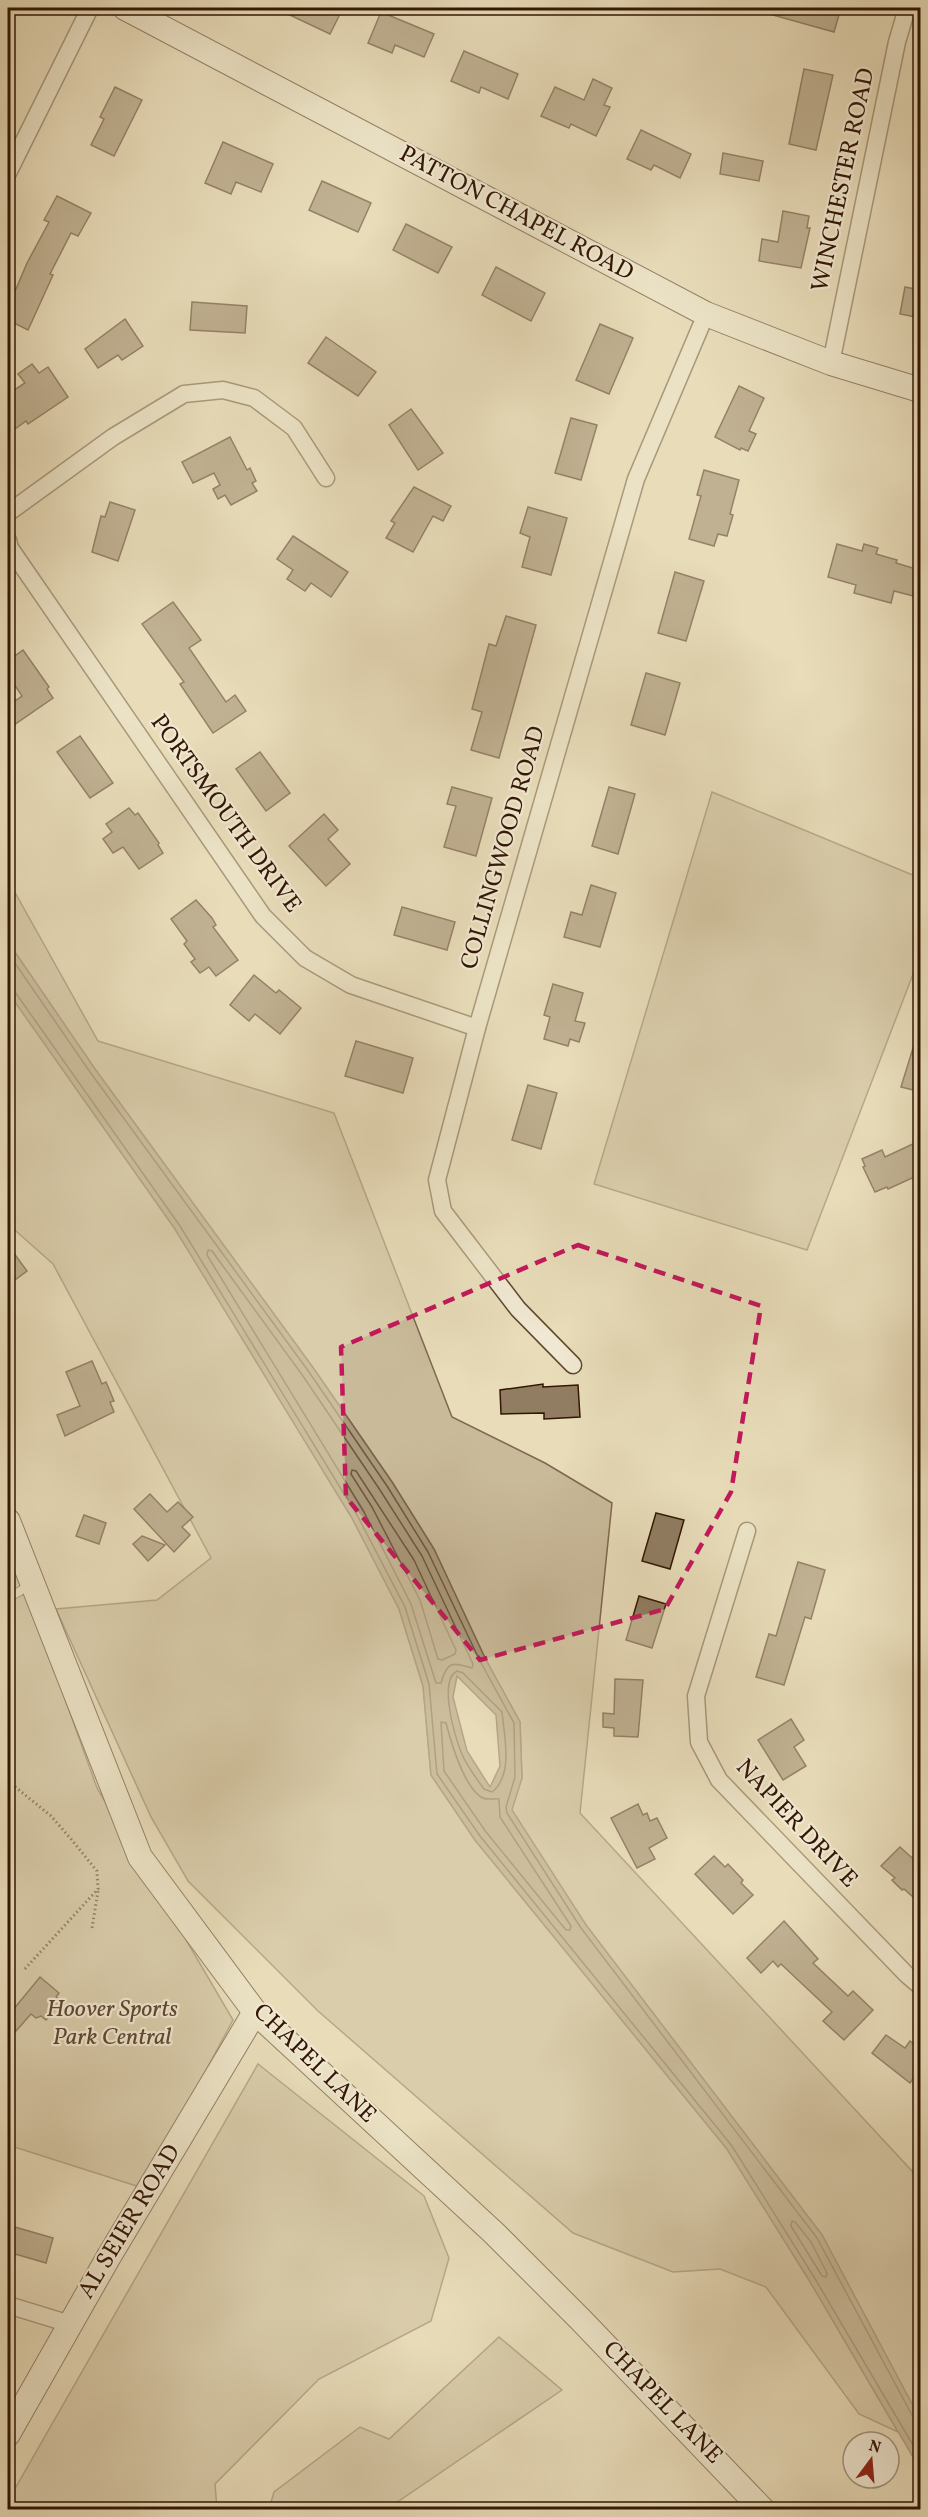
<svg xmlns="http://www.w3.org/2000/svg" width="928" height="2517" viewBox="0 0 928 2517" font-family="Vollkorn,serif">
	<style>
		.green { fill: #c9ba9a; stroke: #7e684e; stroke-width: 1.5 }
		.water { fill: #aa997b; stroke: #7a654b; stroke-width: 1.5; fill-rule: evenodd }
		.lines { fill: none; stroke-linecap: round; stroke-linejoin: round }
		.shore { stroke: #6e583f; stroke-width: 1.5 }
		.building { fill: #917d62; stroke: #321603; stroke-width: 1.5 }
		.lane-casing { stroke: #604830; stroke-width: 10 }
		.street-casing { stroke: #604830; stroke-width: 19 }
		.secondary-casing { stroke: #321603; stroke-width: 26 }
		.path { stroke: #321603; stroke-width: 3; stroke-dasharray: 1.5 3; stroke-linecap: butt }
		.lane { stroke: #f0e8d2; stroke-width: 8 }
		.street { stroke: #f0e8d2; stroke-width: 16 }
		.secondary { stroke: #f0e8d2; stroke-width: 24 }
		.marked { fill: none; stroke: #c2185b; stroke-width: 4.5; stroke-dasharray: 12 8; stroke-linejoin: round }
		.labels { text-anchor: middle; dominant-baseline: central; stroke-width: 4.5; stroke-linejoin: round; paint-order: stroke }
		.street-label { font-size: 24px; fill: #321603; stroke: #f0e8d2 }
		.park-label { font-size: 24px; font-style: italic; fill: #5f4730; stroke: #f0e8d2 }
	</style>
	<rect width="100%" height="100%" fill="#e8dcb9"/>
	<filter id="stains"><feTurbulence type="fractalNoise" baseFrequency=".00333" numOctaves="4"/><feColorMatrix values="0 0 0 0 .2 0 0 0 0 .09 0 0 0 0 .02 0 0 0 .5 -.17"/></filter>
	<radialGradient id="worn" r=".72"><stop offset=".6" stop-color="#630" stop-opacity="0"/><stop offset="1" stop-color="#630" stop-opacity=".3"/></radialGradient>
	<!-- green -->
	<g class="green">
		<polygon points="712,792 920,878 920,956 807,1250 594,1184"/>
		<polygon points="8,880 98,1041 334,1113 452,1417 545,1463 612,1503 580,1813 913,2172 920,2175 920,2419 822,2235 586,1925 511,1810 522,1778 520,1722 485,1658 434,1549 392,1482 314,1369 95,1069 8,942"/>
		<polygon points="8,992 175,1229 352,1518 399,1609 423,1686 431,1775 475,1840 727,2149 809,2280 898,2432 859,2414 766,2287 720,2269 673,2272 573,2233 318,2011 188,1881 151,1817 56,1609 157,1600 211,1558 53,1264 8,1224"/>
		<polygon points="8,1540 97,1788 233,2020 143,2188 8,2145"/>
		<polygon points="258,2064 424,2196 449,2258 431,2321 319,2379 215,2484 217,2509 8,2509 8,2501"/>
		<polygon points="499,2337 562,2390 387,2509 269,2509 274,2492 360,2427 389,2439"/>
	</g>
	<!-- water -->
	<path class="water" d="M8 942 95 1069 314 1369 392 1482 434 1549 485 1658 520 1722 522 1778 512 1810 586 1925 822 2235 920 2419V2469L809 2280 727 2149 475 1840 431 1775 423 1686 399 1609 352 1518 175 1229 8 992ZM457 1676 496 1715 500 1766 490 1787 467 1751 453 1697Z"/>
	<g class="lines">
		<!-- shore -->
		<g class="shore">
			<polyline points="8,953 90,1072 309,1372 387,1486 428,1552 480,1661 514,1723 515,1777 506,1807 507,1813 581,1928 817,2238 913,2417 920,2420"/>
			<polyline points="8,989 15,992 180,1226 357,1515 405,1607 429,1684 437,1774 480,1836 732,2146 814,2277 920,2457"/>
			<path d="M208 1250 212 1251 303 1376 380 1490 422 1556 473 1664 472 1668C452 1662 447 1661 441 1683H436L411 1604 364 1512 207 1255Z"/>
			<polygon points="352,1470 356,1471 414,1560 456,1650 455,1654 442,1660 438,1659 420,1600 372,1507 351,1474"/>
			<path d="M457 1671 463 1673 502 1712C504 1735 514 1775 492 1792L484 1789C476 1778 466 1765 461 1752 455 1736 438 1681 457 1671Z"/>
			<path d="M441 1722 446 1723C451 1742 464 1786 481 1797 487 1801 494 1798 499 1799L500 1817 571 1926 570 1930H566L486 1832 444 1771Z"/>
			<polygon points="792,2221 795,2222 811,2242 827,2273 826,2277 822,2276 791,2226"/>
		</g>
	</g>
	<!-- building -->
	<g class="building">
		<polygon points="275,8 343,8 330,34"/>
		<polygon points="763,8 841,8 834,32 762,12"/>
		<polygon points="381,12 434,34 424,57 395,45 392,53 368,43"/>
		<polygon points="464,51 518,74 508,99 481,87 479,93 451,81"/>
		<polygon points="804,69 833,75 816,150 789,144"/>
		<polygon points="593,79 612,88 604,105 610,107 596,136 571,124 569,128 541,116 555,87 584,100"/>
		<polygon points="115,87 142,100 114,156 91,145 104,119 100,117"/>
		<polygon points="641,130 691,154 680,178 654,165 651,170 627,159"/>
		<polygon points="223,142 273,164 261,192 236,182 231,194 205,183"/>
		<polygon points="723,153 763,161 759,181 720,174"/>
		<polygon points="322,181 371,203 358,232 309,210"/>
		<polygon points="57,196 91,213 78,236 71,233 50,274 53,275 28,330 8,320 8,308 27,263 49,222 44,220"/>
		<polygon points="783,211 809,216 807,228 810,228 801,268 759,261 762,239 778,242"/>
		<polygon points="406,224 452,247 438,273 393,250"/>
		<polygon points="496,267 545,293 531,321 482,295"/>
		<polygon points="905,287 921,290 921,318 900,314"/>
		<polygon points="192,302 247,306 245,333 190,330"/>
		<polygon points="125,319 143,346 122,360 118,355 98,368 85,349"/>
		<polygon points="600,324 633,338 609,394 576,380"/>
		<polygon points="326,337 376,372 358,396 308,363"/>
		<polygon points="32,364 39,373 48,367 68,397 28,424 26,421 8,434 8,394 25,383 18,374"/>
		<polygon points="739,386 764,398 749,431 756,434 748,451 741,448 740,450 715,437"/>
		<polygon points="411,409 443,453 418,470 389,425"/>
		<polygon points="571,418 597,425 581,480 555,473"/>
		<polygon points="230,437 247,470 250,468 256,481 252,483 257,491 231,505 225,495 218,499 213,489 220,485 214,473 193,483 182,462"/>
		<polygon points="704,470 739,480 730,514 733,515 727,536 718,534 714,546 689,539 701,496 697,495"/>
		<polygon points="414,487 451,506 443,521 433,516 413,552 386,538 395,523 391,521"/>
		<polygon points="110,502 135,510 118,561 92,552 101,516 105,517"/>
		<polygon points="528,507 567,518 551,575 522,567 530,537 520,533"/>
		<polygon points="293,536 348,572 331,597 311,583 305,591 287,579 293,570 277,559"/>
		<polygon points="837,544 862,551 864,544 878,548 876,554 897,560 896,563 916,569 914,579 921,580 921,598 894,591 891,603 854,593 856,585 828,577"/>
		<polygon points="675,572 704,581 686,641 658,633"/>
		<polygon points="173,602 201,640 189,648 226,702 235,695 246,711 213,733 180,684 184,682 142,624"/>
		<polygon points="506,616 536,625 499,758 471,750 482,712 472,709 489,644 496,646"/>
		<polygon points="23,650 49,687 47,689 53,698 8,729 8,706 22,696 8,675 8,661"/>
		<polygon points="646,673 680,683 665,735 631,725"/>
		<polygon points="80,736 113,783 90,798 57,752"/>
		<polygon points="260,752 290,793 266,811 236,769"/>
		<polygon points="452,787 492,798 476,856 444,847 456,806 447,804"/>
		<polygon points="609,787 635,794 618,854 592,846"/>
		<polygon points="129,808 135,815 138,813 159,843 158,845 163,853 139,869 123,847 113,853 103,839 112,832 106,824"/>
		<polygon points="324,814 338,830 328,839 350,864 326,886 289,846"/>
		<polygon points="591,885 616,893 600,947 564,937 571,912 582,915"/>
		<polygon points="196,900 212,918 216,925 213,927 238,960 216,976 209,967 200,973 191,962 195,959 184,944 187,941 171,919"/>
		<polygon points="402,907 455,922 447,950 394,935"/>
		<polygon points="254,975 276,993 279,990 301,1008 280,1034 255,1014 249,1021 230,1005"/>
		<polygon points="553,984 583,993 575,1021 585,1023 579,1042 570,1039 568,1046 544,1039 550,1017 544,1015"/>
		<polygon points="917,1035 921,1035 921,1092 901,1087"/>
		<polygon points="356,1041 413,1058 403,1093 345,1076"/>
		<polygon points="528,1085 557,1093 541,1149 512,1140"/>
		<polygon points="915,1143 921,1155 921,1174 888,1189 887,1187 875,1192 863,1167 865,1166 862,1159 882,1150 885,1157"/>
		<polygon points="8,1245 27,1271 8,1285"/>
		<polygon points="92,1361 102,1384 106,1382 114,1401 110,1402 114,1412 65,1436 57,1415 80,1406 66,1372"/>
		<polygon points="543,1384 543,1387 578,1385 580,1417 544,1419 544,1413 501,1414 500,1390"/>
		<polygon points="150,1494 167,1512 178,1502 193,1517 182,1527 190,1535 174,1552 134,1509"/>
		<polygon points="656,1513 684,1520 670,1569 642,1561"/>
		<polygon points="84,1515 106,1523 99,1544 76,1536"/>
		<polygon points="142,1536 165,1545 148,1561 133,1544"/>
		<polygon points="798,1562 825,1570 811,1619 805,1617 784,1685 756,1677 769,1634 776,1636"/>
		<polygon points="639,1596 666,1604 652,1648 626,1640"/>
		<polygon points="615,1679 643,1680 638,1737 614,1736 614,1728 603,1727 603,1713 614,1714"/>
		<polygon points="791,1719 804,1740 794,1747 806,1766 783,1780 758,1740"/>
		<polygon points="638,1804 643,1815 647,1813 650,1821 657,1818 667,1838 649,1848 655,1859 637,1868 611,1818"/>
		<polygon points="900,1847 921,1866 921,1889 913,1897 904,1889 902,1890 892,1880 895,1878 881,1866"/>
		<polygon points="714,1856 725,1867 728,1864 743,1880 741,1883 753,1895 733,1914 695,1874"/>
		<polygon points="784,1921 818,1959 813,1963 848,1996 853,1991 873,2010 844,2040 823,2021 832,2012 781,1964 778,1967 773,1961 761,1973 747,1958"/>
		<polygon points="40,1977 59,1993 56,1997 62,2001 46,2020 41,2016 36,2018 31,2014 8,2040 8,2016"/>
		<polygon points="886,2035 905,2048 910,2041 921,2050 921,2068 910,2083 872,2053"/>
		<polygon points="8,2225 53,2238 46,2263 8,2252"/>
	</g>
	<g class="lines">
		<!-- lane casing -->
		<g class="lane-casing">
			<polyline id="lane" points="8,1598 32,1584"/>
		</g>
		<!-- street casing -->
		<g class="street-casing">
			<g id="street">
				<polyline points="8,173 90,8"/>
				<polyline points="831,363 897,42 907,8"/>
				<polyline points="8,513 113,437 184,394 223,390 254,398 294,428 326,478"/>
				<polyline points="8,540 10,548 263,916 305,958 351,985 477,1028"/>
				<polyline points="573,1365 518,1309 443,1211 437,1180 477,1028 636,479 706,314"/>
				<polyline points="747,1531 696,1696 699,1742 719,1780 907,1975 920,1986"/>
				<polyline points="8,2305 70,2324"/>
			</g>
		</g>
		<!-- secondary casing -->
		<g class="secondary-casing">
			<g id="secondary">
				<polyline points="125,8 706,314 831,363 920,390"/>
				<polyline points="8,1521 140,1857 255,2012 494,2233 581,2320 763,2510"/>
				<polyline points="8,2434 108,2258 255,2012"/>
			</g>
		</g>
		<!-- path -->
		<g class="path">
			<polyline points="8,1781 51,1816 71,1839 97,1871 98,1889 23,1971"/>
			<polyline points="92,1928 98,1891"/>
		</g>
		<!-- lane -->
		<use href="#lane" class="lane"/>
		<!-- street -->
		<use href="#street" class="street"/>
		<!-- secondary -->
		<use href="#secondary" class="secondary"/>
	</g>
	<!-- marked area -->
	<path d="M0 0H928V2517H0ZM578 1245 761 1306 731 1492 665 1609 480 1660 346 1497 341 1347Z" fill="#e8dcb9" fill-opacity=".55" fill-rule="evenodd"/>
	<path class="marked" d="M578 1245 761 1306 731 1492 665 1609 480 1660 346 1497 341 1347Z"/>
	<g class="labels">
		<!-- street labels -->
		<g class="street-label">
			<text transform="translate(844 180) rotate(-78)">WINCHESTER ROAD</text>
			<text transform="translate(516 214) rotate(28)">PATTON CHAPEL ROAD</text>
			<text transform="translate(225 814) rotate(54)">PORTSMOUTH DRIVE</text>
			<text transform="translate(504 848) rotate(-74)">COLLINGWOOD ROAD</text>
			<text transform="translate(796 1824) rotate(47)">NAPIER DRIVE</text>
			<text transform="translate(314 2064) rotate(44)">CHAPEL LANE</text>
			<text transform="translate(130 2222) rotate(-59)">AL SEIER ROAD</text>
			<text transform="translate(662 2403) rotate(46)">CHAPEL LANE</text>
		</g>
		<!-- park labels -->
		<g class="park-label">
			<text x="112" y="2010">Hoover Sports<tspan x="112" dy="28">Park Central</tspan></text>
		</g>
	</g>
	<!-- margin -->
	<rect width="928" height="2517" fill="none" stroke="#e8dcb9" stroke-width="30"/>
	<rect x="9" y="9" width="910" height="2499" fill="none" stroke="#321603" stroke-width="3"/>
	<rect x="15" y="15" width="898" height="2487" fill="none" stroke="#321603" stroke-width="1.5"/>
	<!-- north arrow -->
	<g transform="translate(871 2460) rotate(16)"><circle r="28" fill="#f0e8d2" stroke="#a4947f" stroke-width="1.5"/>
	<path d="M0-4.5L10 22L0 15L-10 22Z" fill="#8f2418"/>
	<text y="-9" font-size="16" font-weight="bold" text-anchor="middle" fill="#321603">N</text>
	</g>
	<rect width="100%" height="100%" filter="url(#stains)"/>
	<rect width="100%" height="100%" fill="url(#worn)"/>
</svg>
